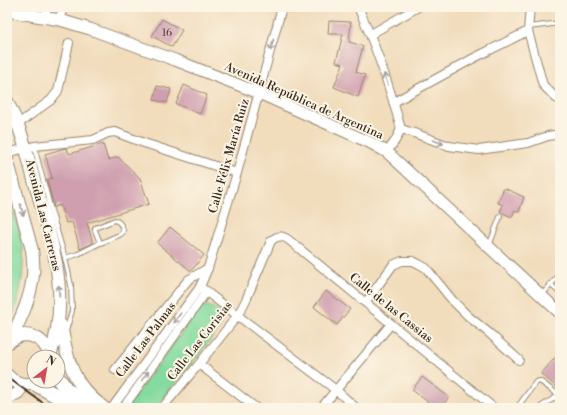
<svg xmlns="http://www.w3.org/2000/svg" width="567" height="415" viewBox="0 0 567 415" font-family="'Libre Bodoni',serif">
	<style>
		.green { fill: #84db9f; stroke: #60825e }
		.building { fill: #cf9faf }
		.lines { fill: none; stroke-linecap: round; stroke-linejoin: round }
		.lane-casing { stroke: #96836c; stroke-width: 6 }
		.street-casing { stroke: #96836c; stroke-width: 10 }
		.secondary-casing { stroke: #96836c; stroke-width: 13 }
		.primary-casing { stroke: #96836c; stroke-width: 14 }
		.highway-casing { stroke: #96836c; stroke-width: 16 }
		.lane { stroke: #fff; stroke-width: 4 }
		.street { stroke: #fff; stroke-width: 8 }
		.secondary { stroke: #fff; stroke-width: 11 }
		.primary { stroke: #fff; stroke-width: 12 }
		.highway { stroke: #fff; stroke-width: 14 }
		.rail { stroke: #3b2a1e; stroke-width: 2 }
		.oneway { stroke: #a79f9a }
		.labels { text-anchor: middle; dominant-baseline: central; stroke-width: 4; stroke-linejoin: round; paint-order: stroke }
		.number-label { font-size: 10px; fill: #604742 }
		.street-label { font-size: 12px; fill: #3b2a1e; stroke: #fcf5e5 }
	</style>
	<rect width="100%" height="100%" fill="#fcf5e5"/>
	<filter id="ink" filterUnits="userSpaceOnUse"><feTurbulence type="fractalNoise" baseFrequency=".025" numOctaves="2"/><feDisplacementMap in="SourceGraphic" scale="8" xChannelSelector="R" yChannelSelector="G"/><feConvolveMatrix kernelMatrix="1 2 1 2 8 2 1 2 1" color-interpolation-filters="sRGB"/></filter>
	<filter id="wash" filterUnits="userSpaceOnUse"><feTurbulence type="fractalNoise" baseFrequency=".012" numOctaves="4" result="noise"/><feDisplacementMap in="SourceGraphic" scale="16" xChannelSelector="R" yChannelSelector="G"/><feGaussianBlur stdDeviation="0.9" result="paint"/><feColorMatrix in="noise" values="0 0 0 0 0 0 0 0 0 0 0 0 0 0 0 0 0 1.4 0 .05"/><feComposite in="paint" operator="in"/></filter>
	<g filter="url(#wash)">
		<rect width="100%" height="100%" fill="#f1dcbb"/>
		<!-- green -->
		<g class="green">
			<path d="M7 190C13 209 20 229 23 249 24 254 23 260 23 264 22 286 18 308 7 326Z"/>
			<path d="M204 306C217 306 227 316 219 329L155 408H126L196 313 199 308Z"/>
		</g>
		<g id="blocks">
			<!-- building -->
			<g class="building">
				<polygon points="162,19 182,30 172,47 152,36"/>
				<polygon points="329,21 351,22 349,42 363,46 356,72 365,75 358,97 334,87 343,64 336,62 343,34 328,34"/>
				<polygon points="184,85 207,95 200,114 176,104"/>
				<polygon points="157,86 171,89 167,103 154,100"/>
				<polygon points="103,144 108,160 118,157 140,178 149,204 87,223 93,243 80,249 72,222 66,223 60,205 54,207 47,180 52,178 45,154 62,149 67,148 69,154"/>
				<polygon points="504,188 524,197 519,212 515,210 512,217 500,212 503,205 498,203"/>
				<polygon points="170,227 204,255 191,271 157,243"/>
				<polygon points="326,291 350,309 337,325 314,307"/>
				<polygon points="560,352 560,390 541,374"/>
				<polygon points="422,377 449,397 441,408 436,408 412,390"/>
			</g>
		</g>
	</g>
	<g filter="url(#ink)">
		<use href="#blocks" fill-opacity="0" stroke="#96836c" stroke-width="1"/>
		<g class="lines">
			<!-- lane casing -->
			<g class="lane-casing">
				<g id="lane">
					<polyline points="529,27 560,23"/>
					<polyline points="34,146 51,210 65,258 71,285 72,311 66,331"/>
					<polyline points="489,246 500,217"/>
					<path d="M65 258 78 254 98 244C106 241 114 237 121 234L123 232C123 227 120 222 115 220L95 228V230L100 243"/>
					<polyline points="550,284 560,293"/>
					<polyline points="542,295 560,274"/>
					<polyline points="519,408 519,405 536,382 540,381 560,396"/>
					<polyline points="539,408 559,395"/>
				</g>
			</g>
			<!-- street casing -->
			<g class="street-casing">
				<g id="street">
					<path d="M358 7C376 46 390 88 401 129L395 141 387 152"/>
					<polyline points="530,7 528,31 543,85 556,98 560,100"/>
					<polyline points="44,18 48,7"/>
					<polyline points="60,20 60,16 64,7"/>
					<polyline points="371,34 418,7"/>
					<polyline points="394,102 474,58 528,31"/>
					<polyline points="18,124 51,100 58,91 69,43"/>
					<polyline points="401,129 414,133 449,146 479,150 528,143 548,136 560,134"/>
					<polyline points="7,153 34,146 93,140 108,133 115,132 144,143 237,173"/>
					<polyline points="200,287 336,390 356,408"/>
					<polyline points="366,302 393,265 402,261 413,261 419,264 426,268 453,301 468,316 489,333 519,360"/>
					<polyline points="199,364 256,408"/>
					<polyline points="115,370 188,280 208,268"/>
					<polyline points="112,408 200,287 208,268 237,173 282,7"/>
					<polyline points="123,408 207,291"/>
					<path d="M162 408 199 364 238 315 246 300 271 241C277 235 283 235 290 241L494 408"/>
					<polyline points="321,408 391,324"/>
				</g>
			</g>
			<!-- secondary casing -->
			<g class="secondary-casing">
				<g id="secondary">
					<polyline points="7,11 60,20 90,29 175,60 259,93 371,143 387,152 560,313"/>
					<polyline points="7,399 18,393 25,384"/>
				</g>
			</g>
			<!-- primary casing -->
			<g class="primary-casing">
				<g id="primary">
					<path d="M7 101C10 108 14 115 17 123 26 144 30 168 37 190 40 203 45 215 48 228 60 271 65 313 50 356"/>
					<path d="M7 159 32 250C33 258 34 267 33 275 31 298 20 320 10 341"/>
					<path d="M61 325C65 345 68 366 80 384 86 393 95 401 104 408"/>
					<path d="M9 342C25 328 45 337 50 357"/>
					<path d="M7 375C15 384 27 387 38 381"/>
				</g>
			</g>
			<!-- highway casing -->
			<g class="highway-casing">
				<g id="highway">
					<polyline points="58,378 66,389 90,408"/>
					<polyline points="34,383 60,398 73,408"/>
				</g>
			</g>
			<!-- lane -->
			<use href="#lane" class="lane"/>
			<!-- street -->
			<use href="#street" class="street"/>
			<!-- secondary -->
			<use href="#secondary" class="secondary"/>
			<!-- primary -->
			<use href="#primary" class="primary"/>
			<!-- highway -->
			<use href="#highway" class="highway"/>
			<!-- rail -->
			<polyline class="rail" points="7,377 50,408"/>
		</g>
		<!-- one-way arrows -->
		<defs><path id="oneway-shaft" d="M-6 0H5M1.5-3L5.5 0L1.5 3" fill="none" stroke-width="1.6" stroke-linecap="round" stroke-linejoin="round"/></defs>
		<g class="oneway">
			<use href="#oneway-shaft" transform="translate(272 45) rotate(105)"/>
			<use href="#oneway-shaft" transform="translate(386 79) rotate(-109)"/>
			<use href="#oneway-shaft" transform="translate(438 142) rotate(21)"/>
			<use href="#oneway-shaft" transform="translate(22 210) rotate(74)"/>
			<use href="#oneway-shaft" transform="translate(59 291) rotate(-94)"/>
			<use href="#oneway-shaft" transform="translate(177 318) rotate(127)"/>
			<use href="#oneway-shaft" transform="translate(145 376) rotate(-54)"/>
		</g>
	</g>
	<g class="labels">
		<!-- number labels -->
		<g class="number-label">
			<text x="167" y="33">16</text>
		</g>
		<!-- street labels -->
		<g class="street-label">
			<text transform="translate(304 101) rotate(24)">Avenida República de Argentina</text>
			<text transform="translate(229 156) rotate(-74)">Calle Félix María Ruiz</text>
			<text transform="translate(43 215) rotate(76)">Avenida Las Carreras</text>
			<text transform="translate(391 308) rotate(39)">Calle de las Cassias</text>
			<text transform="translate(146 340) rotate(-53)">Calle Las Palmas</text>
			<text transform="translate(200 341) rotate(-52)">Calle Las Corisias</text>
		</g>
	</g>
	<!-- margin -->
	<rect width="567" height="415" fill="none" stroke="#fcf5e5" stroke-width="24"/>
	<!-- north arrow -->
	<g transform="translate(46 369) rotate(31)"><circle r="19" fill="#fcf5e5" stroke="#afa495"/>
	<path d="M0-3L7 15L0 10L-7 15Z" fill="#d1495b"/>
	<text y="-6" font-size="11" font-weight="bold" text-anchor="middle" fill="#3b2a1e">N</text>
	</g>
</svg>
